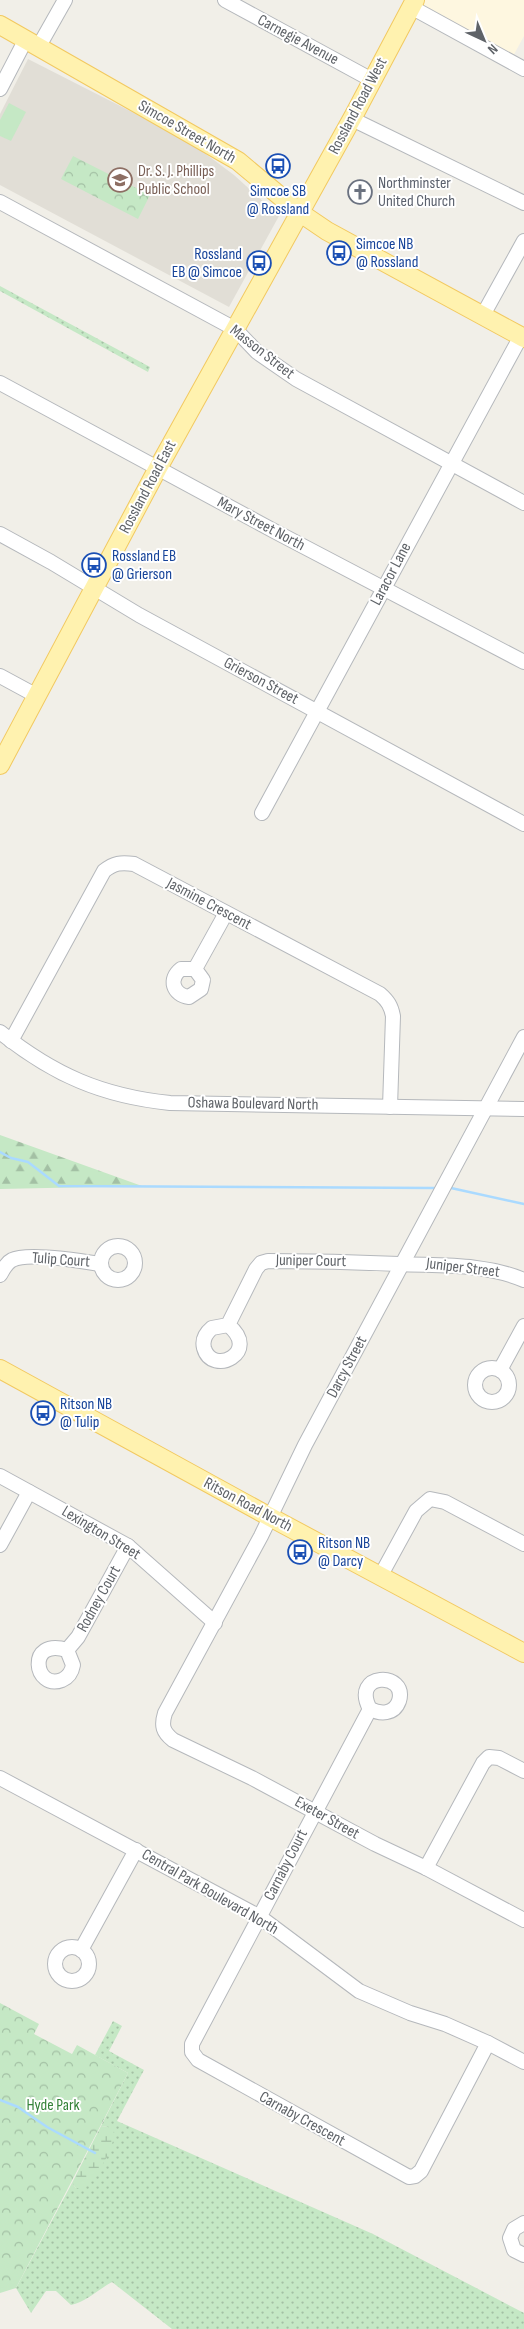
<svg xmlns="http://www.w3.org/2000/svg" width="524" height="2329" viewBox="0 0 524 2329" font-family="'Sofia Sans Condensed',sans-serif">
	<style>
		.commercial { fill: #fef7e0 }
		.education { fill: #e1ded6 }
		.grass { fill: url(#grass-dots) }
		.forest { fill: url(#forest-firs) }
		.wetland { fill: url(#wetland-marsh) }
		.park { fill: url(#park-crowns) }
		.pitch { fill: #c5e8c5 }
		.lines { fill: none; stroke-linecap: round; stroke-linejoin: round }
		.stream { stroke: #aadaff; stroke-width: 2.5 }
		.minor-casing { stroke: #b5b8bc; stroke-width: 16 }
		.major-casing { stroke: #f2c960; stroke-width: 20 }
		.minor { stroke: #fff; stroke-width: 14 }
		.major { stroke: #fff2af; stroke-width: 18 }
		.labels { text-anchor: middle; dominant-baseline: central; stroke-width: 4; stroke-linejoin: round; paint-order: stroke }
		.street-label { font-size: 16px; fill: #5f6368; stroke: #fff }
		.education-label { font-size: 16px; fill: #785e54; stroke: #fff; text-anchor: start }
		.worship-label { font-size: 16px; fill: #5b616d; stroke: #fff; text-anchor: start }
		.transit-label { font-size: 16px; fill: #164399; stroke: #fff; text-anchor: start }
		.park-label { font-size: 16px; fill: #348238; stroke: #fff }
	</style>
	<defs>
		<pattern id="grass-dots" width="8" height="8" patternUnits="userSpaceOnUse" patternTransform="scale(1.25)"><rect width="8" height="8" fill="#c5e8c5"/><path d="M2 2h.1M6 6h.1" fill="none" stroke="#a3c0a4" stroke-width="1.8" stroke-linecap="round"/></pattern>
		<pattern id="forest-firs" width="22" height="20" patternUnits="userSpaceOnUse" patternTransform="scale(1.25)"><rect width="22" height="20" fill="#c5e8c5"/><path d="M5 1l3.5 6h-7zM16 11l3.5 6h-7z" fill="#a3c0a4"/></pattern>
		<pattern id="wetland-marsh" width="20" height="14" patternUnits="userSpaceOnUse" patternTransform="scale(1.25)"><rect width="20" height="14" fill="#c5e8c5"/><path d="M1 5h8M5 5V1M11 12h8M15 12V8" fill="none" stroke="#a3c0a4"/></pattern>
		<pattern id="park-crowns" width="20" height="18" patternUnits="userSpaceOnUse" patternTransform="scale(1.25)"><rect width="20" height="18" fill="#c5e8c5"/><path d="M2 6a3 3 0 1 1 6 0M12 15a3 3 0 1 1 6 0" fill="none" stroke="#a3c0a4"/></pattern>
	</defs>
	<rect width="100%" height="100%" fill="#f1efe8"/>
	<!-- commercial -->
	<polygon class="commercial" points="415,0 524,0 524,36 511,60 411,8"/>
	<!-- education -->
	<polygon class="education" points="28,59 187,140 234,175 279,216 229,307 0,185 0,114"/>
	<!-- grass -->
	<g class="grass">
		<polygon points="0,286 150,367 148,372 0,291"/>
		<path d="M113 2021 122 2026 109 2051 144 2070 117 2121 373 2234 524 2313V2329H172L112 2282C99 2289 86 2302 71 2305L56 2291H46L31 2313 16 2288 72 2183 76 2188 108 2127 101 2126 128 2073 95 2055Z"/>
	</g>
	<!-- forest -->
	<polygon class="forest" points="0,1135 142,1186 0,1189"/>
	<!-- wetland -->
	<path class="wetland" d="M101 2126 108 2127 114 2130C116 2147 96 2178 83 2188H76L72 2183Z"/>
	<!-- park -->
	<g class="park">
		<polygon points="73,156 150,195 138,219 61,179"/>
		<polygon points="0,2003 39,2024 34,2034 72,2054 77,2045 128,2073 16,2288 0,2293"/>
	</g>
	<!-- pitch -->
	<polygon class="pitch" points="9,103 26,112 11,141 0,136 0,120"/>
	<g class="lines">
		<!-- stream -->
		<g class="stream">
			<polyline points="0,1152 11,1158 28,1162 59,1186 434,1188"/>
			<polyline points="451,1188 524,1204"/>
			<polyline points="0,2100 18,2107 47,2127 95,2153"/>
		</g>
		<!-- minor casing -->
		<g class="minor-casing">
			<g id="minor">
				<polyline points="225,0 372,80"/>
				<polyline points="411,7 524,69"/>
				<polyline points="39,46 65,0"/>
				<polyline points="0,89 26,39"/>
				<polyline points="352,119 524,203"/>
				<polyline points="0,202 235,329 257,352 296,379 524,503"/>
				<polyline points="483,315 524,241"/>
				<polyline points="0,383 276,532 524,662"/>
				<polyline points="0,534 51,562 139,615 524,824"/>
				<polyline points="0,676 37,696"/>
				<polyline points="262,813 521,336"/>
				<path d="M195 969 203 980 201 989 189 997C173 995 168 979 181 969H195L226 913"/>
				<path d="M0 1032C54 1075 102 1096 170 1103L524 1109"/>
				<path d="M524 1037 305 1445 261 1536 165 1713C161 1726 163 1732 173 1740L252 1778 375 1844 426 1868 524 1920"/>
				<path d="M11 1041 104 871C114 863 121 862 134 864L380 994C388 1001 391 1006 393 1016L390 1107"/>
				<circle cx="118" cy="1263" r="17"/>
				<path d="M0 1275C3 1270 6 1263 12 1260 27 1252 82 1261 100 1264"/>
				<path d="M228 1325C262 1352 212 1377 204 1348 202 1340 206 1333 212 1328L228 1325 256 1269 261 1263 268 1261C311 1261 355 1262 399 1264 441 1266 483 1263 524 1280"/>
				<circle cx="492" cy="1385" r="17"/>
				<polyline points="500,1370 524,1326"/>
				<polyline points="0,1476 128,1546 215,1623"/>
				<polyline points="0,1545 29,1492"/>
				<polyline points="381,1575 416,1511 430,1499 445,1502 524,1544"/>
				<path d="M67 1650 73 1665C72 1671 69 1677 62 1680 34 1691 26 1637 67 1650L78 1637 128 1546"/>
				<path d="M370 1709C380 1714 394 1715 399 1701 408 1671 350 1672 370 1709L192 2044V2052L198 2060 409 2177 415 2176 421 2171 488 2043"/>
				<polyline points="0,1778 260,1917 359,1991 410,2013 445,2024 488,2043 524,2062"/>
				<polyline points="426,1868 483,1763 489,1757 499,1758 524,1771"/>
				<circle cx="72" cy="1964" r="17"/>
				<polyline points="81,1950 136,1850"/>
				<polyline points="524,2223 514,2229 510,2238 514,2250 524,2255"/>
			</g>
		</g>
		<!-- major casing -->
		<g class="major-casing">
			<g id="major">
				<polyline points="0,25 238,161 299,212 327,231 524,338"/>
				<polyline points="0,765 158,468 354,115 415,0"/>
				<polyline points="0,1369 270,1517 524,1653"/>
			</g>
		</g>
		<!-- minor -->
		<use href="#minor" class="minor"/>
		<!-- major -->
		<use href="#major" class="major"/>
	</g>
	<!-- icons -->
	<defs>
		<g id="bus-ring" transform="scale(1.25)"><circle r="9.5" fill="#fff" stroke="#1a4fb4" stroke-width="1.5"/><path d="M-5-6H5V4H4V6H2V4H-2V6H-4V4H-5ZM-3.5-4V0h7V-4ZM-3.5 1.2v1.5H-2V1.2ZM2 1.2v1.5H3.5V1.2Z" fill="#1a4fb4"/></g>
		<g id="school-ring" transform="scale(1.25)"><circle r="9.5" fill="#fff" stroke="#8d6e63" stroke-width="1.5"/><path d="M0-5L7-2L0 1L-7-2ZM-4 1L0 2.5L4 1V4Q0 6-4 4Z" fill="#8d6e63"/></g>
		<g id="church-ring" transform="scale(1.25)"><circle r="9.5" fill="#fff" stroke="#6b7280" stroke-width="1.5"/><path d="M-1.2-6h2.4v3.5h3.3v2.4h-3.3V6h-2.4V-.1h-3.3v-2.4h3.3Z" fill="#6b7280"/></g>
	</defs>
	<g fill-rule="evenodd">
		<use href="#bus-ring" x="278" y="166"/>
		<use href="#school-ring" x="120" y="180"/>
		<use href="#church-ring" x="360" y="192"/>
		<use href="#bus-ring" x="339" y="253"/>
		<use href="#bus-ring" x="259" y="263"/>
		<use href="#bus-ring" x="94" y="565"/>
		<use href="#bus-ring" x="43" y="1413"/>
		<use href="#bus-ring" x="300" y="1552"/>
	</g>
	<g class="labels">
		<!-- street labels -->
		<g class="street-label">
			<text transform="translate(298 40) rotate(28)">Carnegie Avenue</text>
			<text transform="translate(358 106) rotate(-62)">Rossland Road West</text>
			<text transform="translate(187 132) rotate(30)">Simcoe Street North</text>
			<text transform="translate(262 352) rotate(38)">Masson Street</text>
			<text transform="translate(148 487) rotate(-62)">Rossland Road East</text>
			<text transform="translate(261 524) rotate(28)">Mary Street North</text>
			<text transform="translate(391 574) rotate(-62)">Laracor Lane</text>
			<text transform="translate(261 681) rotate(28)">Grierson Street</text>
			<text transform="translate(209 904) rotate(28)">Jasmine Crescent</text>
			<text transform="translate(253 1104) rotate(1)">Oshawa Boulevard North</text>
			<text transform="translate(61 1260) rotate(4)">Tulip Court</text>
			<text transform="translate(311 1261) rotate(1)">Juniper Court</text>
			<text transform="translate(463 1268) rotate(7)">Juniper Street</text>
			<text transform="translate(347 1367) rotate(-62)">Darcy Street</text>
			<text transform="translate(248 1505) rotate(28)">Ritson Road North</text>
			<text transform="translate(101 1533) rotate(31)">Lexington Street</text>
			<text transform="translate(99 1599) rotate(-61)">Rodney Court</text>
			<text transform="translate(327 1818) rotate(29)">Exeter Street</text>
			<text transform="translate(286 1865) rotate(-63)">Carnaby Court</text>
			<text transform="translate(210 1892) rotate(30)">Central Park Boulevard North</text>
			<text transform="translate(302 2119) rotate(29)">Carnaby Crescent</text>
		</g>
		<!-- education labels -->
		<g class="education-label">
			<text x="138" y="171">Dr. S. J. Phillips<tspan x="138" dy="18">Public School</tspan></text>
		</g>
		<!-- worship labels -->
		<g class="worship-label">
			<text x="378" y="183">Northminster<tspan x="378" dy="18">United Church</tspan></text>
		</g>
		<!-- transit labels -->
		<g class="transit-label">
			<text x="278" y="191" text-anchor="middle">Simcoe SB<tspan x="278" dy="18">@ Rossland</tspan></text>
			<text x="356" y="244">Simcoe NB<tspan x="356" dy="18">@ Rossland</tspan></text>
			<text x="242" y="254" text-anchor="end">Rossland<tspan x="242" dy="18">EB @ Simcoe</tspan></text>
			<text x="112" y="556">Rossland EB<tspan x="112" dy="18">@ Grierson</tspan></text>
			<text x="60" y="1404">Ritson NB<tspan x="60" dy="18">@ Tulip</tspan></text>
			<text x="318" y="1543">Ritson NB<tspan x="318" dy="18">@ Darcy</tspan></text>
		</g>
		<!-- park labels -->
		<g class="park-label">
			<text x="53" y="2105">Hyde Park</text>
		</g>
	</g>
	<!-- north arrow -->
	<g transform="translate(484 40) rotate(136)" stroke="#ffffff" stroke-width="4" paint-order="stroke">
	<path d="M0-4L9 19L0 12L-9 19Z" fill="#5f6368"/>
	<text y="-8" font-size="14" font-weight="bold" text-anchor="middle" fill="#5f6368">N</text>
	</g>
</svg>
